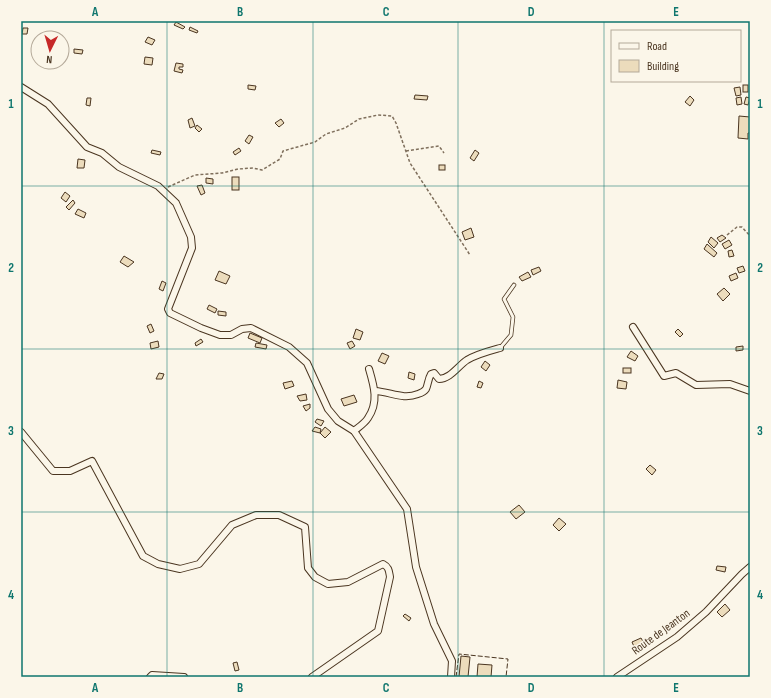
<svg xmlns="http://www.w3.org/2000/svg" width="771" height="698" viewBox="0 0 771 698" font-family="'Sofia Sans Condensed',sans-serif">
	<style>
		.building { fill: #ecdcbc; stroke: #4a3520 }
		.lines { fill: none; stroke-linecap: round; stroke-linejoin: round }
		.lane-casing { stroke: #4a3520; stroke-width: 4.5 }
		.street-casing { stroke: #4a3520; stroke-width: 8 }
		.path { stroke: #7f6f5c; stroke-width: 1.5; stroke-dasharray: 3 2; stroke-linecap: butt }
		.lane { stroke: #fbf6e9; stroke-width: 3 }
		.street { stroke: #fbf6e9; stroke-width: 6 }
		.fence { stroke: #4a3520; stroke-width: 1; stroke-dasharray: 5 2; stroke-linecap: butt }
		.grid { fill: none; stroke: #0f766e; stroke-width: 1; stroke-opacity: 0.55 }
		.labels { text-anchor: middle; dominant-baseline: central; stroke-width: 3; stroke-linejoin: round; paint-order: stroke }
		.street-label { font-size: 12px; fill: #4a3520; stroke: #fbf6e9 }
		.neatline { fill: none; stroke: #0f766e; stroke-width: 1.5 }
		.grid-label { font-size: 13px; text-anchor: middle; font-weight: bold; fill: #0f766e }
	</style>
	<rect width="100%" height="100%" fill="#fbf6e9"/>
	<!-- building -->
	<g class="building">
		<polygon points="176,22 185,27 183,29 174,25"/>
		<polygon points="190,27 198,31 197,33 189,30"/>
		<polygon points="23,28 28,28 27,34 22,34"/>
		<polygon points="148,37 155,40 152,45 145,42"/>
		<polygon points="74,49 83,50 82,54 74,53"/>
		<polygon points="145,57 153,58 152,65 144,64"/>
		<polygon points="176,63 183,64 183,67 179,67 179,69 183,70 182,73 174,71"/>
		<polygon points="248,85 256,86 255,90 248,89"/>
		<rect x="743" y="85" width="5" height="7"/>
		<polygon points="740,87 741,95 736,96 734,88"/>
		<polygon points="415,95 428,96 427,100 414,99"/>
		<polygon points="690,96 694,100 690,106 685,102"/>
		<polygon points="741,97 742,104 737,105 736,98"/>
		<polygon points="746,97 750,98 748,105 744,104"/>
		<polygon points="87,98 91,98 90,106 86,105"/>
		<polygon points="739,116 750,117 750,133 748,133 748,139 738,138"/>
		<polygon points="192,118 195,126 190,128 188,120"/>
		<polygon points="281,119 284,123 279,127 275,123"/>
		<polygon points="197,125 202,129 199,132 195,128"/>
		<polygon points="249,135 253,137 249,144 245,141"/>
		<polygon points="239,148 241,151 235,155 233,152"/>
		<polygon points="152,150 161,152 160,155 151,153"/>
		<polygon points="475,150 479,153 474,161 470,158"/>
		<polygon points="78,159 85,160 84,168 77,168"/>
		<rect x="439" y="165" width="6" height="5"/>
		<rect x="232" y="177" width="7" height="13"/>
		<polygon points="206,178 213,179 213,184 206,183"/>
		<polygon points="202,185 205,193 201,195 197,186"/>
		<polygon points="65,192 70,196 66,202 61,198"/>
		<polygon points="73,200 75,203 69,210 66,207"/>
		<polygon points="78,209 86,213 84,218 75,214"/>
		<polygon points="471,228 474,237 465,240 462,232"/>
		<polygon points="722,235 726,238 720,242 717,238"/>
		<polygon points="711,237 718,243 714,248 708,242"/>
		<polygon points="729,240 732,245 725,249 722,244"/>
		<polygon points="707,244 717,253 714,257 704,249"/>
		<polygon points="732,250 734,256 729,257 728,251"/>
		<polygon points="124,256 134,262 128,267 120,262"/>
		<polygon points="743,266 745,271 739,273 737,268"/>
		<polygon points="539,267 541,271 533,275 531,270"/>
		<polygon points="219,271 230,276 226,284 215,280"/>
		<polygon points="528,272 531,277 522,281 519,277"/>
		<polygon points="736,273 738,278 731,281 729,276"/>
		<polygon points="162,281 166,283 163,291 159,289"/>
		<polygon points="724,288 730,294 723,301 717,294"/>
		<polygon points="209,305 217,309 215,313 207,309"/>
		<polygon points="218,311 226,312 226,316 218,315"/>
		<polygon points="151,324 154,331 150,333 147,326"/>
		<polygon points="356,329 363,332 360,340 353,338"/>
		<polygon points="678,329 683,334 680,337 675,332"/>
		<polygon points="250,333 262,338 260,343 248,338"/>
		<polygon points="201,339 203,342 196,346 195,343"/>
		<polygon points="158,341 159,347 151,349 150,343"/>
		<polygon points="352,341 355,346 350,349 347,343"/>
		<polygon points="256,343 267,345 266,349 255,347"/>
		<polygon points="743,346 743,350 736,351 736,347"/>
		<polygon points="631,351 638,356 635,361 627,357"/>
		<polygon points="382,353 389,356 385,364 378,361"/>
		<polygon points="485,361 490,365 486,371 481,367"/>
		<rect x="623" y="368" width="8" height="5"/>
		<polygon points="409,372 415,374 414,380 408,378"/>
		<polygon points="159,373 164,374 162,379 156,379"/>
		<polygon points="618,380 627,382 626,389 617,388"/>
		<polygon points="292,381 294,386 285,389 283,383"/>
		<polygon points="479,381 483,383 481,388 477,387"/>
		<polygon points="306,394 307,400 300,401 297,396"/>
		<polygon points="354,395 357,402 344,406 341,399"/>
		<polygon points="310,404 310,408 306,411 303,406"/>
		<polygon points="317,419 324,421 321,426 315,422"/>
		<polygon points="315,427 321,429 320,433 312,431"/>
		<polygon points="325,427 331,432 325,438 320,433"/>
		<polygon points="650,465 656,470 652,475 646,469"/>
		<polygon points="519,505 525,512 516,519 510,512"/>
		<polygon points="559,518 566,524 559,531 553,525"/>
		<polygon points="717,566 726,567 725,572 716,570"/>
		<polygon points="725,604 730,610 722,617 717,612"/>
		<polygon points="405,614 411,618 409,621 403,616"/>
		<polygon points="641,638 645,645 635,649 632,642"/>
		<polygon points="461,656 470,657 468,677 459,677"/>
		<polygon points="237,662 239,670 235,671 233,663"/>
		<polygon points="478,664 492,665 491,677 477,677"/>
	</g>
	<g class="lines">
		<!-- lane casing -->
		<g class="lane-casing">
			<polyline id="lane" points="500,348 511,335 513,317 504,299 514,285"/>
		</g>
		<!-- street casing -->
		<g class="street-casing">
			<g id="street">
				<polyline points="21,87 48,104 87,147 102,153 119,167 158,186 176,203 191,237 192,248 168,309 170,313 201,328 220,335 231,335 242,329 251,328 289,347 307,363 328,409 338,421 354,431 407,509 416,567 434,624 452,661 451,677"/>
				<polyline points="633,327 664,376 676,373 696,385 730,384 750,391"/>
				<path d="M375 391C391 392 403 400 418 394 421 393 424 392 426 389 428 385 428 379 431 374L434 373 439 379C450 379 458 366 467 360 477 354 489 351 500 348"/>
				<path d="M354 431C359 427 365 423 368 418 379 402 374 386 369 369"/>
				<path d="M21 432 53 471H70L92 461 143 556 158 564 180 569 199 564 232 525 256 515H279L305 527 308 568 315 577 328 584 348 582 383 564C389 567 389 571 390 577L378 631 312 677"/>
				<polyline points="150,677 152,675 184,677"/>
				<polyline points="617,677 677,637 706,612 742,574 750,567"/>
			</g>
		</g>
		<!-- path -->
		<g class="path">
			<polyline points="406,151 439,146 444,153"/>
			<polyline points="168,187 195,175 222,173 238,169 253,168 262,170 280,159 283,151 315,142 326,134 345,128 359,119 378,115 392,116 396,123 410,163 470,255"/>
			<polyline points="727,235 737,227 742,227 750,236"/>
		</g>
		<!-- lane -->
		<use href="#lane" class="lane"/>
		<!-- street -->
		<use href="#street" class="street"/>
		<!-- fence -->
		<polyline class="fence" points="456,677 459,654 508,659 506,677"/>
	</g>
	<!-- grid -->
	<path class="grid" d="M167 21V677M313 21V677M458 21V677M604 21V677M21 186H750M21 349H750M21 512H750"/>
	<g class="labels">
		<!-- street labels -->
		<g class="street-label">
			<text transform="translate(661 632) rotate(-36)">Route de Jeanton</text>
		</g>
	</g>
	<!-- border -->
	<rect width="771" height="698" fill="none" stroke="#fbf6e9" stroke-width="44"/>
	<!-- legend -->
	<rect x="611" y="30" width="130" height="52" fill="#fbf6e9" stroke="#b4a999"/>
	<rect x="619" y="43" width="20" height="6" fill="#fbf6e9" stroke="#b4a999"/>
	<text x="647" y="50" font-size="12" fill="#4a3520">Road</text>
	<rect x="619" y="60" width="20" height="12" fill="#ecdcbc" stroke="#b4a999"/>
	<text x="647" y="70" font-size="12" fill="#4a3520">Building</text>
	<!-- north arrow -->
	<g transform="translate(50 50) rotate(185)"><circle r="19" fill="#fbf6e9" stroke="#b4a999"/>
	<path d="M0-3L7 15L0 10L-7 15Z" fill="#c62828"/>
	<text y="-6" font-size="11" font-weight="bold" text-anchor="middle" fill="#4a3520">N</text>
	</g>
	<rect x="22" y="22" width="727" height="654" class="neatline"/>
	<g class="grid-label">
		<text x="95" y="16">A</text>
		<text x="240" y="16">B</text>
		<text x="386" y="16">C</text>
		<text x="531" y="16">D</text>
		<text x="676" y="16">E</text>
		<text x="11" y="108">1</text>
		<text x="760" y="108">1</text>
		<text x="11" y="272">2</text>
		<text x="760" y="272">2</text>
		<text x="11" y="435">3</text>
		<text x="760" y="435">3</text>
		<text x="11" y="599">4</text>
		<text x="760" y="599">4</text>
		<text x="95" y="692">A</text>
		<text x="240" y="692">B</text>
		<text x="386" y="692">C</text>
		<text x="531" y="692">D</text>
		<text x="676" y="692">E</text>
	</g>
</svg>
